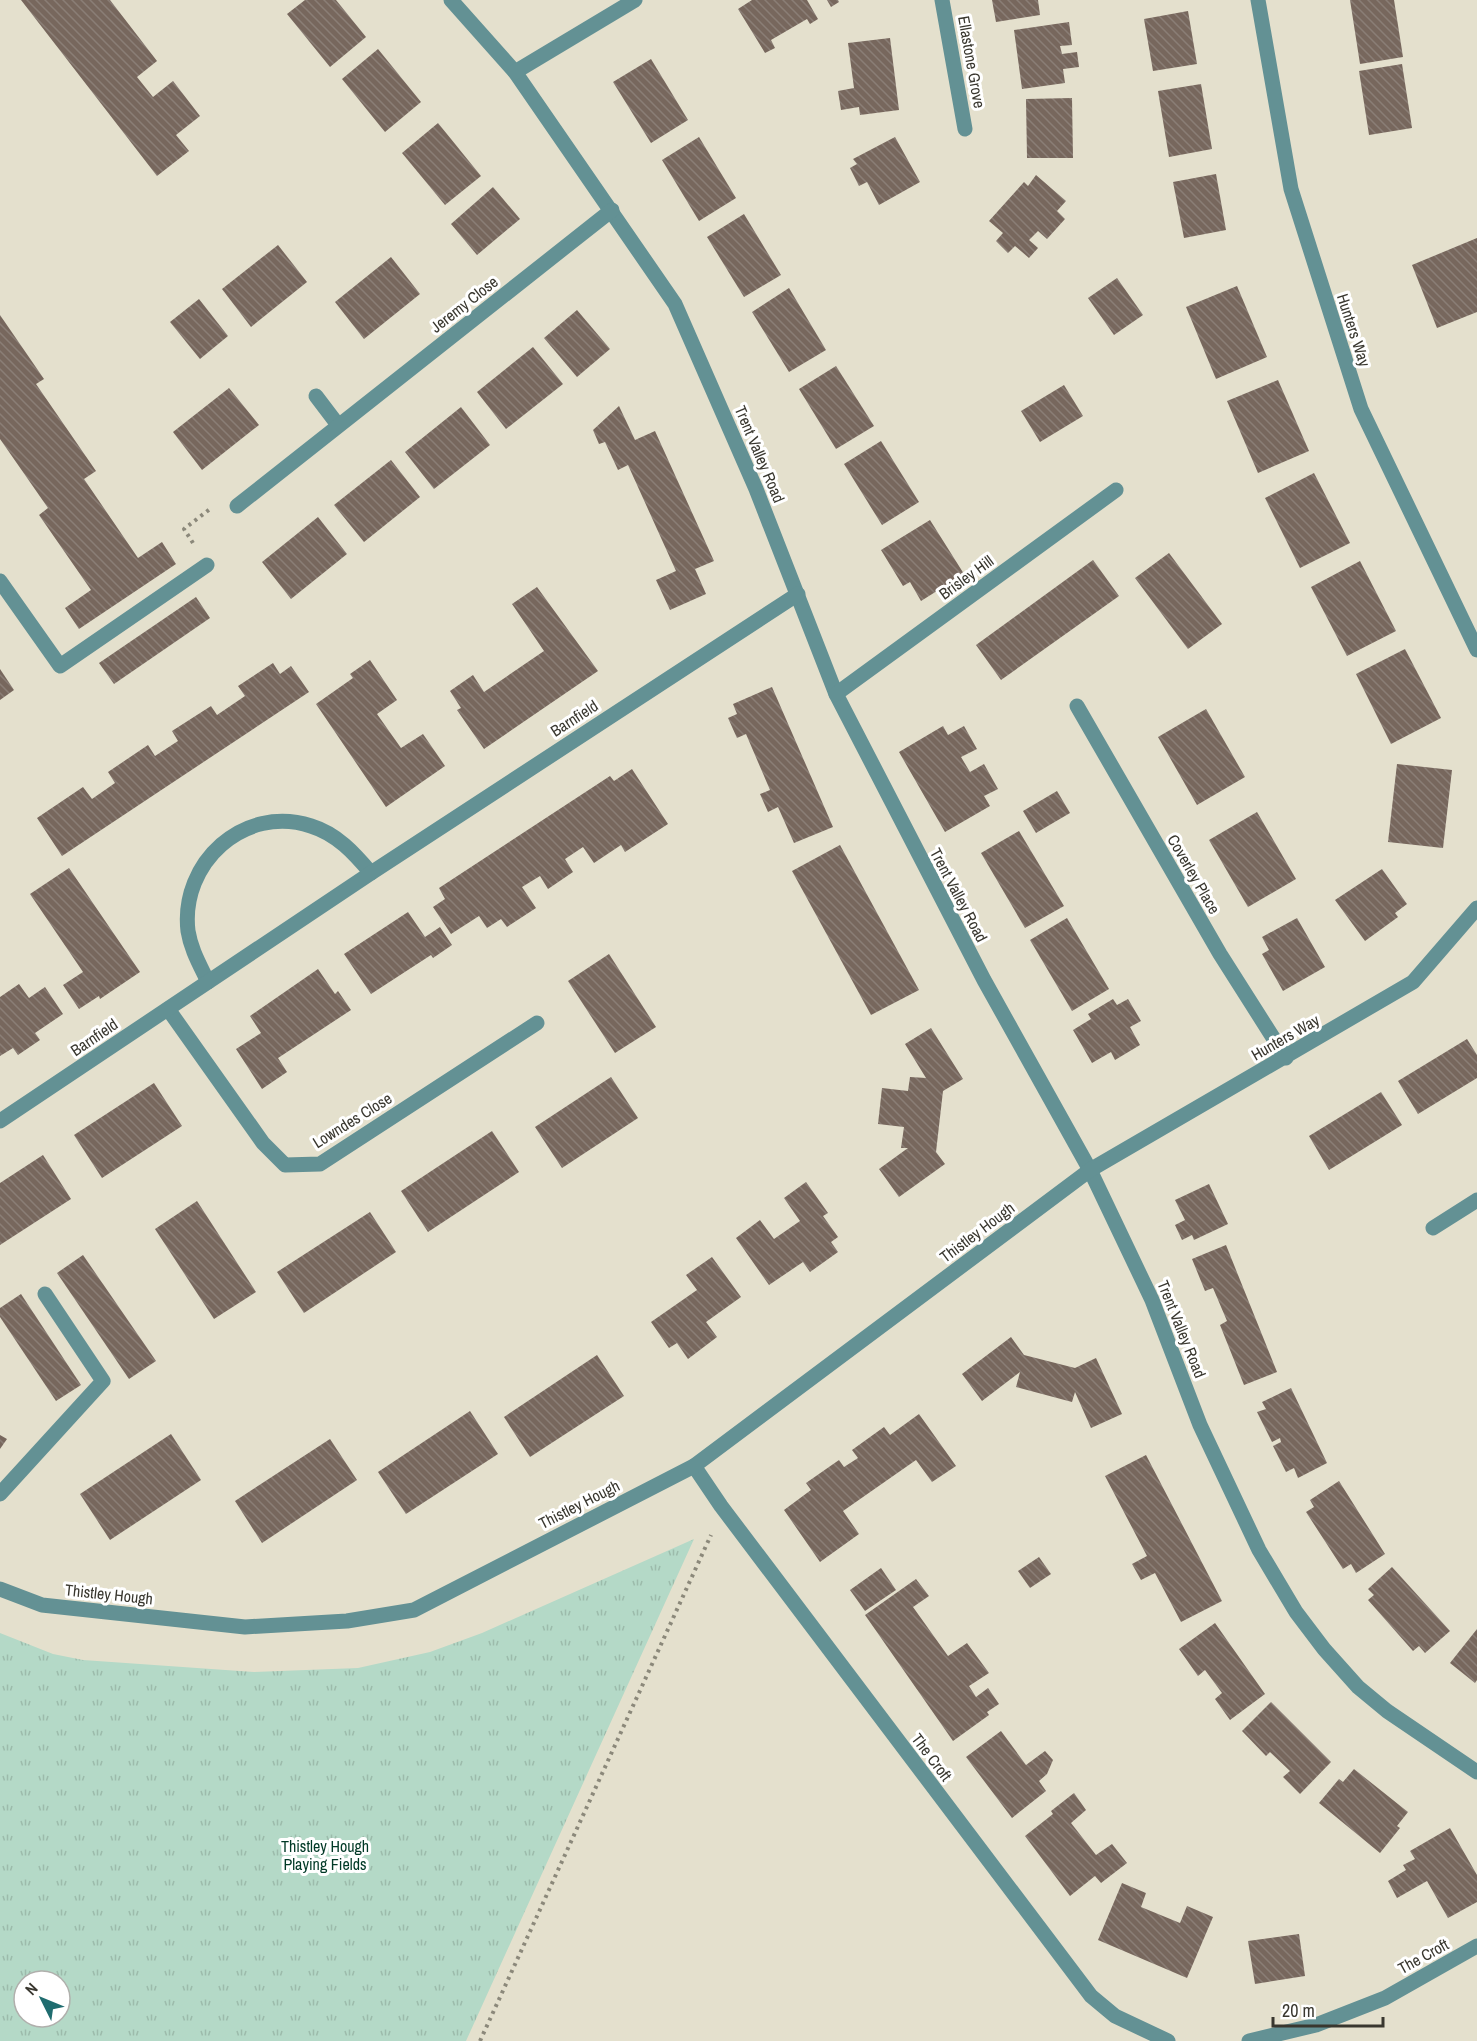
<svg xmlns="http://www.w3.org/2000/svg" width="1477" height="2041" viewBox="0 0 1477 2041" font-family="'Archivo Narrow',sans-serif">
	<style>
		.park { fill: url(#park-tufts); fill-rule: evenodd }
		.building { fill: url(#building-back-hatch) }
		.lines { fill: none; stroke-linecap: round; stroke-linejoin: round }
		.path { stroke: #8b887a; stroke-width: 4; stroke-dasharray: 3 4.5; stroke-linecap: butt }
		.minor { stroke: #639194; stroke-width: 15 }
		.labels { text-anchor: middle; dominant-baseline: central; stroke-width: 6; stroke-linejoin: round; paint-order: stroke }
		.street-label { font-size: 16px; fill: #39372f; stroke: #fff }
		.park-label { font-size: 16px; fill: #003926; stroke: #fff }
	</style>
	<defs>
		<pattern id="park-tufts" width="24" height="20" patternUnits="userSpaceOnUse" patternTransform="scale(1.5)"><rect width="24" height="20" fill="#b4d9c7"/><path d="M3 7l-1-3M5 7V3M7 7l1-3M15 17l-1-3M17 17v-4M19 17l1-3" fill="none" stroke="#9cbbab"/></pattern>
		<pattern id="building-back-hatch" width="6" height="6" patternUnits="userSpaceOnUse" patternTransform="scale(1.5)"><rect width="6" height="6" fill="#77675d"/><path d="M-1 5l2 2M0 0l6 6M5-1l2 2" fill="none" stroke="#8a7e76"/></pattern>
	</defs>
	<rect width="100%" height="100%" fill="#e4e0cd"/>
	<!-- park -->
	<path class="park" d="M694 1539 466 2041H0V1633L53 1654 83 1660 254 1672 358 1668 430 1652 482 1633ZM24 1981H60V2017H24Z"/>
	<!-- building -->
	<g class="building">
		<polygon points="21,0 110,0 157,61 137,77 153,97 173,81 200,116 176,135 189,151 157,176"/>
		<polygon points="305,0 336,0 366,37 330,67 287,14"/>
		<polygon points="752,0 807,0 818,19 810,24 807,19 771,40 775,48 765,53 738,9"/>
		<polygon points="827,0 838,0 839,2 831,7"/>
		<polygon points="992,0 1038,0 1040,15 996,22"/>
		<polygon points="1350,0 1394,0 1403,57 1360,64"/>
		<polygon points="1188,11 1197,64 1153,71 1144,19"/>
		<polygon points="1069,22 1072,45 1060,46 1062,54 1077,52 1079,67 1063,69 1065,83 1022,89 1014,30"/>
		<polygon points="890,38 899,110 860,115 859,107 841,110 838,91 854,88 848,43"/>
		<polygon points="378,49 421,102 385,132 342,79"/>
		<polygon points="651,59 688,120 651,143 613,82"/>
		<polygon points="1402,64 1412,128 1369,135 1359,71"/>
		<polygon points="1201,84 1212,149 1169,157 1158,91"/>
		<polygon points="1072,98 1073,158 1027,158 1026,99"/>
		<polygon points="438,123 481,176 445,205 402,153"/>
		<polygon points="699,137 736,198 699,221 662,160"/>
		<polygon points="895,137 920,182 879,205 867,182 859,186 850,168 857,164 853,159"/>
		<polygon points="1216,174 1226,230 1184,238 1173,182"/>
		<polygon points="1036,175 1066,201 1057,211 1065,219 1047,239 1038,231 1029,240 1038,248 1029,258 1015,246 1008,253 996,241 1003,233 989,221 1024,182 1028,186"/>
		<polygon points="493,187 520,219 477,255 451,224"/>
		<polygon points="744,214 781,275 744,297 707,237"/>
		<polygon points="1477,238 1477,312 1437,328 1412,265"/>
		<polygon points="278,245 307,282 251,327 222,289"/>
		<polygon points="391,257 420,294 364,339 335,302"/>
		<polygon points="1117,278 1143,315 1114,335 1088,298"/>
		<polygon points="1237,286 1267,357 1216,379 1186,307"/>
		<polygon points="789,288 826,350 789,372 752,312"/>
		<polygon points="199,299 228,336 200,359 170,322"/>
		<polygon points="577,310 610,349 577,377 544,338"/>
		<polygon points="0,315 44,379 36,384 96,471 84,479 138,558 162,542 176,564 79,629 65,608 91,590 39,515 48,508 0,439"/>
		<polygon points="533,347 563,384 506,429 477,392"/>
		<polygon points="836,366 874,426 836,449 799,389"/>
		<polygon points="1278,380 1309,451 1258,473 1227,401"/>
		<polygon points="1064,385 1083,416 1040,442 1021,411"/>
		<polygon points="229,388 259,425 202,470 173,432"/>
		<polygon points="619,406 635,440 655,431 714,561 695,569 706,594 670,610 656,580 676,571 628,465 618,470 605,442 599,444 593,430"/>
		<polygon points="461,407 490,445 434,489 405,452"/>
		<polygon points="881,441 919,502 882,525 844,464"/>
		<polygon points="391,460 420,497 364,542 334,505"/>
		<polygon points="1314,473 1350,543 1300,568 1265,498"/>
		<polygon points="318,517 347,554 291,599 262,562"/>
		<polygon points="930,520 964,574 921,601 910,582 903,586 881,550"/>
		<polygon points="1169,553 1222,624 1188,649 1135,578"/>
		<polygon points="1093,560 1119,596 1001,680 976,645"/>
		<polygon points="1360,561 1396,631 1347,656 1311,587"/>
		<polygon points="537,587 598,671 484,749 457,710 461,708 450,691 473,675 484,692 544,651 512,604"/>
		<polygon points="196,597 210,618 114,684 99,663"/>
		<polygon points="1405,649 1441,718 1391,744 1356,674"/>
		<polygon points="370,660 397,700 377,714 401,748 423,734 445,766 386,807 316,704 353,678 350,674"/>
		<polygon points="273,663 280,674 291,666 309,692 62,856 37,818 83,787 92,799 115,783 108,772 148,745 155,756 178,741 172,731 211,706 217,715 245,696 238,686"/>
		<polygon points="0,669 14,690 0,700"/>
		<polygon points="772,687 833,827 794,843 778,807 768,812 760,794 770,790 746,734 737,738 728,718 737,714 733,704"/>
		<polygon points="1206,709 1245,777 1197,805 1158,737"/>
		<polygon points="943,726 948,735 964,726 977,749 961,757 970,772 984,764 998,789 984,796 990,806 945,832 899,752"/>
		<polygon points="1397,764 1452,770 1443,848 1388,842"/>
		<polygon points="632,769 668,824 625,852 621,845 594,863 583,847 565,859 573,872 548,889 540,876 522,887 536,908 507,927 501,919 487,928 479,916 451,934 433,907 445,899 439,888 610,776 614,781"/>
		<polygon points="1057,791 1070,813 1036,833 1023,811"/>
		<polygon points="1257,812 1296,879 1248,907 1209,840"/>
		<polygon points="1019,831 1064,906 1025,928 981,853"/>
		<polygon points="840,845 919,990 871,1015 792,871"/>
		<polygon points="69,868 140,972 100,999 99,996 79,1009 63,985 83,972 30,894"/>
		<polygon points="1382,869 1407,904 1395,913 1398,917 1365,941 1335,900"/>
		<polygon points="408,912 425,937 440,927 452,945 433,958 431,955 371,994 344,954"/>
		<polygon points="1067,918 1109,989 1072,1011 1030,940"/>
		<polygon points="1297,918 1325,967 1283,991 1262,954 1269,950 1262,937"/>
		<polygon points="609,954 656,1027 615,1053 568,981"/>
		<polygon points="318,969 335,994 338,991 351,1010 278,1058 287,1072 262,1089 236,1049 261,1033 250,1016"/>
		<polygon points="19,984 29,998 45,987 63,1014 35,1033 40,1040 18,1055 13,1048 0,1056 0,997"/>
		<polygon points="1113,999 1117,1005 1128,999 1141,1021 1130,1027 1140,1045 1115,1060 1111,1052 1092,1063 1073,1030 1091,1019 1088,1014"/>
		<polygon points="931,1028 963,1079 943,1091 936,1152 945,1164 899,1197 879,1169 908,1148 901,1148 904,1127 878,1124 882,1088 908,1091 910,1077 926,1078 905,1044"/>
		<polygon points="1467,1039 1477,1055 1477,1078 1418,1114 1398,1081"/>
		<polygon points="611,1077 638,1118 562,1168 535,1127"/>
		<polygon points="154,1083 182,1126 102,1178 74,1135"/>
		<polygon points="1381,1092 1402,1125 1329,1170 1309,1136"/>
		<polygon points="492,1131 519,1172 428,1232 401,1191"/>
		<polygon points="43,1155 71,1199 0,1245 0,1183"/>
		<polygon points="806,1182 828,1213 823,1216 838,1237 831,1242 838,1252 810,1272 803,1262 769,1285 736,1238 760,1220 774,1239 800,1221 784,1198"/>
		<polygon points="1209,1184 1228,1224 1194,1240 1192,1235 1182,1240 1175,1225 1185,1220 1175,1200"/>
		<polygon points="197,1201 256,1292 214,1319 155,1229"/>
		<polygon points="370,1212 396,1252 304,1313 277,1272"/>
		<polygon points="1226,1245 1277,1372 1244,1385 1220,1325 1227,1321 1213,1288 1205,1291 1192,1259"/>
		<polygon points="83,1255 156,1361 129,1379 57,1273"/>
		<polygon points="712,1257 741,1297 706,1322 717,1337 688,1359 677,1343 669,1348 651,1322 697,1290 686,1275"/>
		<polygon points="21,1294 81,1385 56,1401 0,1317 0,1308"/>
		<polygon points="1011,1337 1024,1355 1075,1368 1096,1358 1122,1414 1091,1428 1075,1392 1072,1402 1016,1387 1020,1372 982,1401 962,1374"/>
		<polygon points="597,1355 624,1396 530,1457 504,1417"/>
		<polygon points="1291,1388 1327,1463 1298,1478 1294,1468 1286,1472 1273,1446 1281,1442 1280,1438 1272,1442 1257,1412 1266,1409 1262,1402"/>
		<polygon points="470,1411 498,1454 406,1514 378,1472"/>
		<polygon points="919,1414 956,1466 932,1482 916,1460 843,1511 859,1534 820,1562 784,1510 811,1490 806,1483 839,1460 844,1467 858,1458 852,1450 884,1427 890,1435"/>
		<polygon points="171,1434 201,1480 110,1540 80,1494"/>
		<polygon points="0,1435 7,1439 0,1449"/>
		<polygon points="330,1439 357,1480 262,1543 235,1501"/>
		<polygon points="1146,1455 1222,1601 1181,1622 1155,1573 1141,1580 1132,1564 1147,1556 1105,1476"/>
		<polygon points="1339,1481 1385,1554 1356,1573 1351,1564 1343,1569 1306,1512 1314,1507 1310,1500"/>
		<polygon points="1039,1557 1051,1574 1030,1588 1018,1571"/>
		<polygon points="1392,1567 1450,1631 1425,1653 1419,1646 1413,1651 1368,1600 1374,1595 1368,1589"/>
		<polygon points="881,1568 896,1590 865,1611 850,1590"/>
		<polygon points="916,1579 929,1596 913,1607 948,1656 967,1643 989,1673 969,1686 976,1697 988,1688 999,1704 987,1712 989,1715 953,1741 865,1615"/>
		<polygon points="1215,1623 1265,1694 1230,1720 1215,1699 1222,1693 1205,1670 1198,1676 1179,1649"/>
		<polygon points="1477,1629 1477,1680 1475,1683 1450,1663"/>
		<polygon points="1271,1702 1331,1762 1300,1794 1283,1777 1290,1771 1270,1752 1266,1756 1242,1731"/>
		<polygon points="1001,1731 1026,1765 1045,1751 1053,1760 1047,1774 1039,1781 1046,1791 1012,1818 966,1757"/>
		<polygon points="1354,1769 1408,1812 1397,1826 1400,1828 1380,1853 1319,1803 1339,1779 1343,1782"/>
		<polygon points="1074,1793 1086,1810 1071,1823 1096,1855 1112,1844 1127,1863 1101,1883 1095,1876 1070,1896 1025,1836 1053,1814 1051,1811"/>
		<polygon points="1450,1828 1477,1875 1477,1902 1448,1918 1427,1881 1397,1898 1388,1881 1406,1870 1403,1865 1415,1859 1410,1851"/>
		<polygon points="1122,1883 1146,1893 1141,1907 1180,1923 1187,1906 1213,1917 1187,1978 1098,1940"/>
		<polygon points="1299,1934 1305,1976 1255,1984 1248,1941"/>
	</g>
	<g class="lines">
		<!-- path -->
		<g class="path">
			<polyline points="193,543 184,529 210,509"/>
			<polyline points="480,2041 711,1535"/>
		</g>
		<!-- minor -->
		<g class="minor">
			<polyline points="451,0 515,72 675,304 756,489 836,694 984,980 1090,1170 1152,1300 1200,1425 1259,1550 1296,1612 1324,1649 1358,1687 1387,1711 1477,1772"/>
			<polyline points="942,0 965,129"/>
			<polyline points="1258,0 1291,189 1361,409 1477,650"/>
			<polyline points="515,72 635,0"/>
			<polyline points="316,396 338,425"/>
			<polyline points="237,506 612,210"/>
			<polyline points="0,581 60,666 207,565"/>
			<polyline points="836,694 1116,490"/>
			<polyline points="1077,706 1220,954 1286,1058"/>
			<path d="M208 982C200 965 191 950 188 931 180 863 244 804 311 826 337 834 354 853 371 873"/>
			<polyline points="168,1009 263,1143 285,1165 320,1164 537,1023"/>
			<polyline points="0,1121 371,873 798,594"/>
			<polyline points="1433,1228 1477,1200"/>
			<polyline points="694,1466 721,1506 1091,1996 1115,2016 1168,2041"/>
			<polyline points="0,1494 103,1381 45,1294"/>
			<polyline points="0,1589 42,1605 245,1627 347,1621 414,1610 694,1466 1090,1170 1413,982 1477,908"/>
			<polyline points="1249,2041 1316,2025 1385,1998 1477,1946"/>
		</g>
	</g>
	<g class="labels">
		<!-- street labels -->
		<g class="street-label">
			<text transform="translate(972 62) rotate(80)">Ellastone Grove</text>
			<text transform="translate(464 304) rotate(-38)">Jeremy Close</text>
			<text transform="translate(1354 330) rotate(72)">Hunters Way</text>
			<text transform="translate(760 454) rotate(67)">Trent Valley Road</text>
			<text transform="translate(966 577) rotate(-36)">Brisley Hill</text>
			<text transform="translate(574 718) rotate(-33)">Barnfield</text>
			<text transform="translate(1194 874) rotate(60)">Coverley Place</text>
			<text transform="translate(959 895) rotate(62)">Trent Valley Road</text>
			<text transform="translate(94 1037) rotate(-34)">Barnfield</text>
			<text transform="translate(1285 1037) rotate(-30)">Hunters Way</text>
			<text transform="translate(352 1120) rotate(-32)">Lowndes Close</text>
			<text transform="translate(977 1232) rotate(-37)">Thistley Hough</text>
			<text transform="translate(1182 1329) rotate(68)">Trent Valley Road</text>
			<text transform="translate(579 1504) rotate(-27)">Thistley Hough</text>
			<text transform="translate(109 1594) rotate(6)">Thistley Hough</text>
			<text transform="translate(932 1757) rotate(53)">The Croft</text>
			<text transform="translate(1423 1956) rotate(-29)">The Croft</text>
		</g>
		<!-- park labels -->
		<g class="park-label">
			<text x="325" y="1846">Thistley Hough<tspan x="325" dy="18">Playing Fields</tspan></text>
		</g>
	</g>
	<!-- north arrow -->
	<g transform="translate(42 1999) rotate(313)"><circle r="28" fill="#ffffff" stroke="#b0afac" stroke-width="1.5"/>
	<path d="M0-4.5L10 22L0 15L-10 22Z" fill="#1f6c6f"/>
	<text y="-9" font-size="16" font-weight="bold" text-anchor="middle" fill="#39372f">N</text>
	</g>
	<!-- scale -->
	<path d="M1273 2017v9h110v-9" fill="none" stroke="#39372f" stroke-width="3"/>
	<text x="1282" y="2017" font-size="18" fill="#39372f" stroke="#ffffff" stroke-width="4.5" paint-order="stroke">20 m</text>
</svg>
